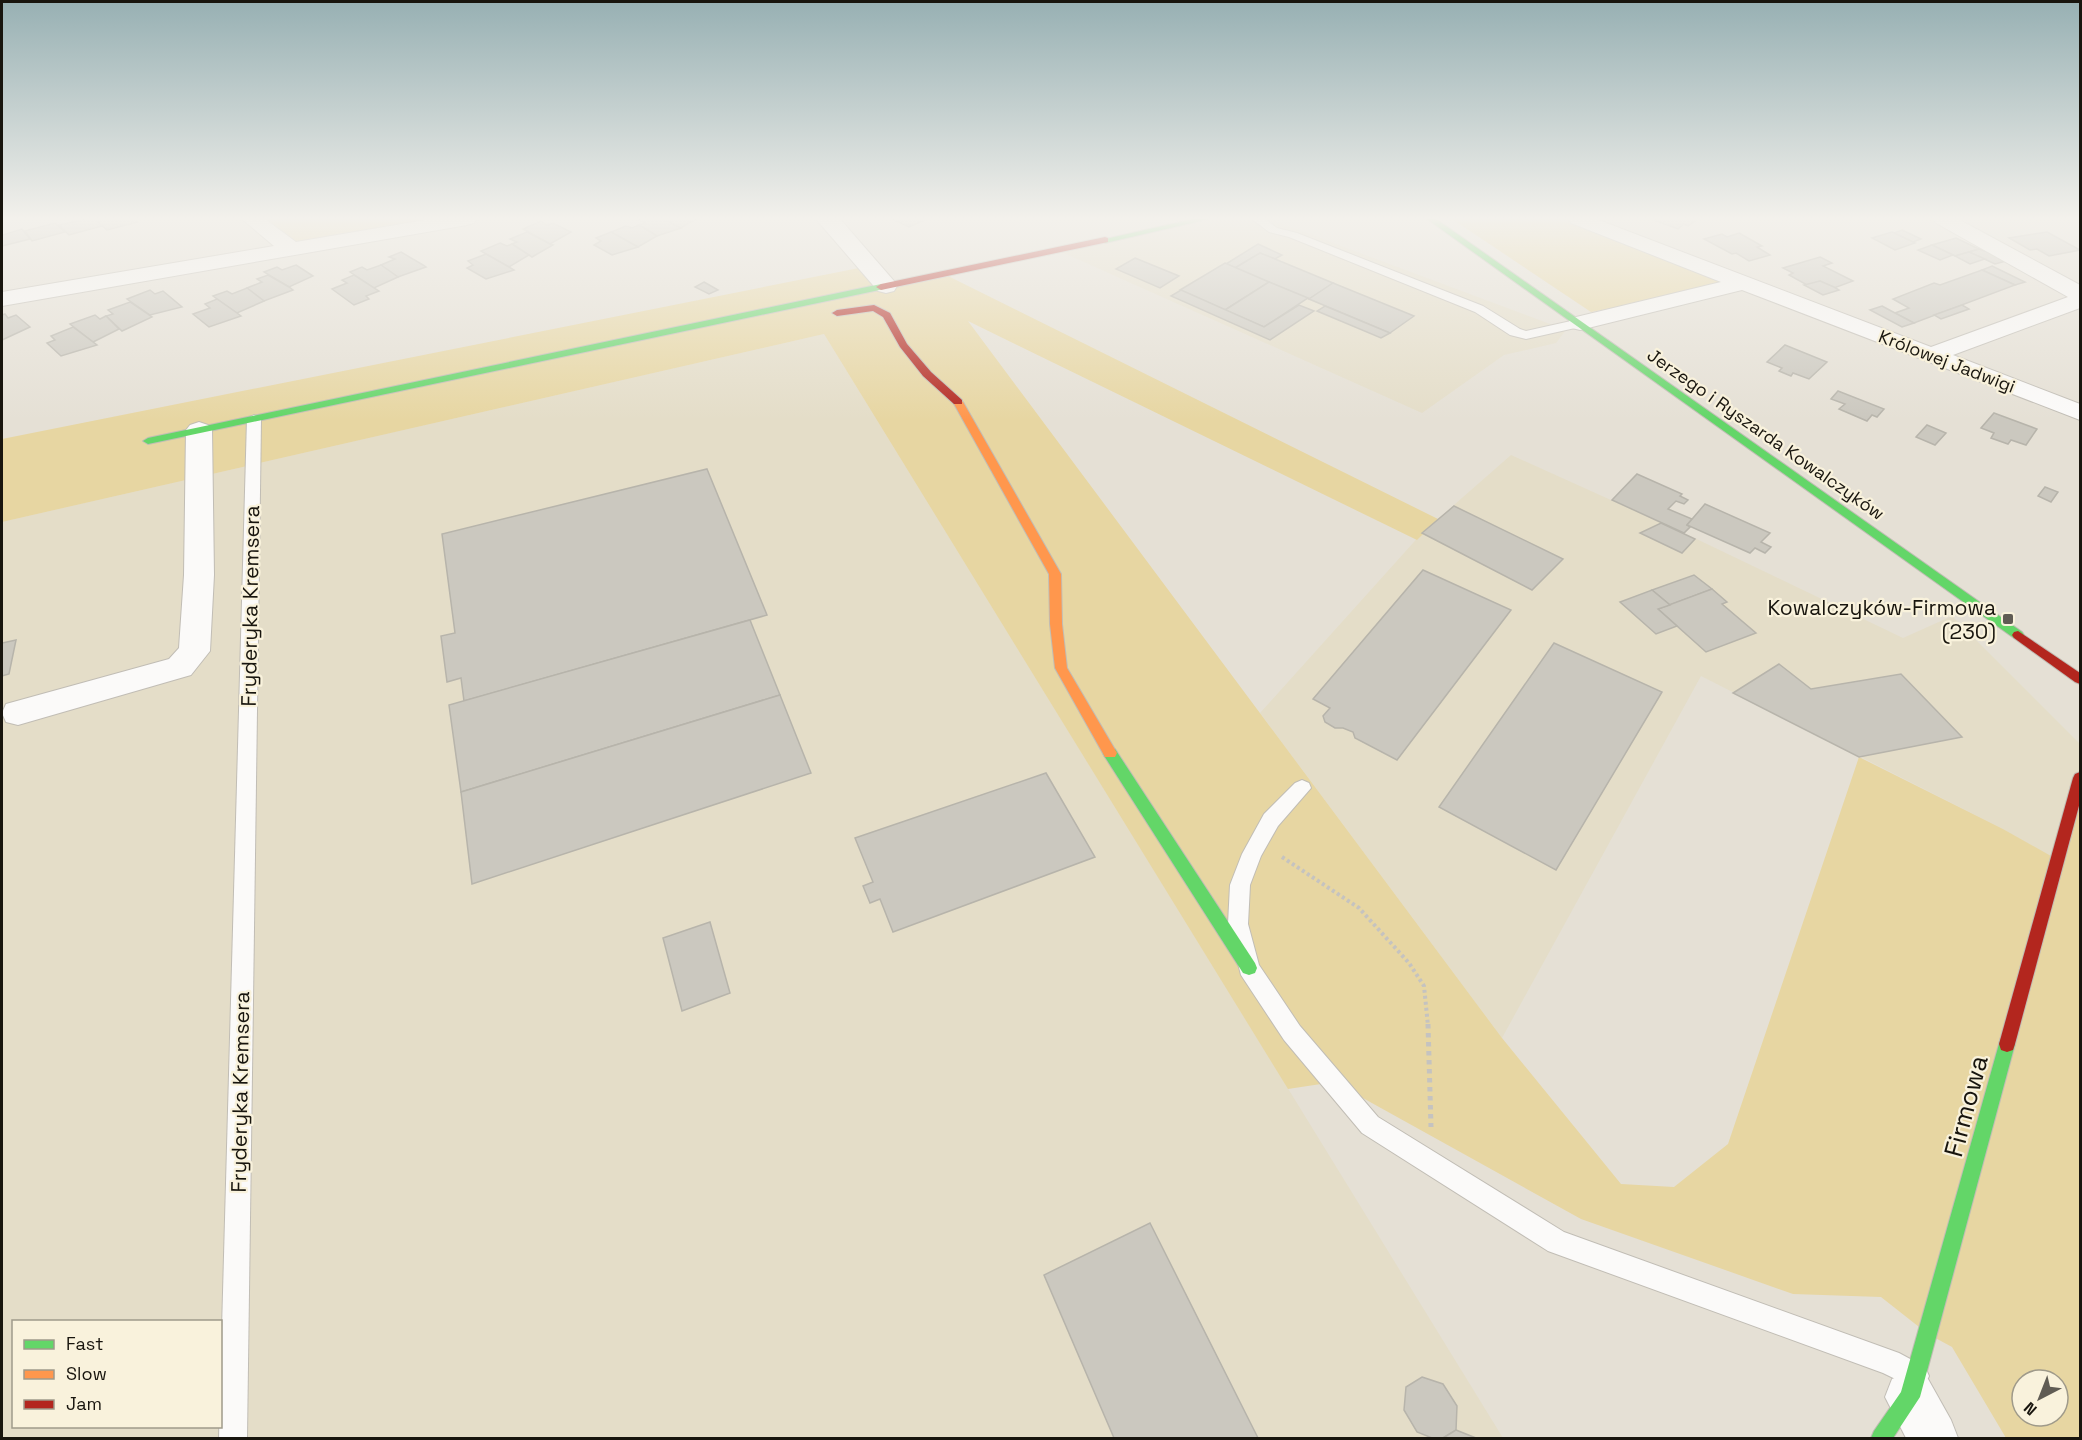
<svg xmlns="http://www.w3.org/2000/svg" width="2082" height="1440" viewBox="0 0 2082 1440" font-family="'Space Grotesk',sans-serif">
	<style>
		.built { fill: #e4ddc8; fill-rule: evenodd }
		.green { fill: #e7d6a2; fill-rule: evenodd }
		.building { fill: #cbc8bf; stroke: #b7b4ab; stroke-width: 1.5 }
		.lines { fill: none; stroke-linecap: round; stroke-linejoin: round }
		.lane-casing { stroke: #c1bdb5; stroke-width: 2 }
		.street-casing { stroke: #c1bdb5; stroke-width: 2 }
		.fast-casing { stroke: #c1bdb5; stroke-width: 2 }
		.slow-casing { stroke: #c1bdb5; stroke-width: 2 }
		.jam-casing { stroke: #c1bdb5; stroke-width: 2 }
		.path-far1 { stroke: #c5c3c0; stroke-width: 4; stroke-dasharray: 3 3; stroke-linecap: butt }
		.path { stroke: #c5c3c0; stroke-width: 5; stroke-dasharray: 4.5 4.5; stroke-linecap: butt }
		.lane { fill: #fbfaf9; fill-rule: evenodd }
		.street { fill: #fbfaf9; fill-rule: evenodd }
		.fast { fill: #63d668; fill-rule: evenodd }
		.slow { fill: #ff974d; fill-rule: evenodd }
		.jam { fill: #b3261e; fill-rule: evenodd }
		.poi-dot { fill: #605c54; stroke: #f9f2dc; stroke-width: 2 }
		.labels { text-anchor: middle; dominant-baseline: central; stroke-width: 4.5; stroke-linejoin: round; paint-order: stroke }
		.far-street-label { font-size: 18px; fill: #18150e; stroke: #f9f2dc }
		.street-label { font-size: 21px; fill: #18150e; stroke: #f9f2dc }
		.poi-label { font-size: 21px; fill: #18150e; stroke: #f9f2dc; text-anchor: end }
		.near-street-label { font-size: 26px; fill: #18150e; stroke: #f9f2dc }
	</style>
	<rect width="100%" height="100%" fill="#e5e0d5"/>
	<!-- built -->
	<g class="built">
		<polygon points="1205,219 1269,219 1566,330 1556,343 1504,355 1422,413 1057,250"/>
		<path d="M824 334 1503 1438H2V522ZM14 1322H220V1426H14Z"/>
		<polygon points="1511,455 1684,533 1903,638 1952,616 2080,744 2080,778 2058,861 2003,829 1701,676 1502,1038 1260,713 1422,533"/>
	</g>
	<!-- green -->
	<g class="green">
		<polygon points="252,219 466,219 292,249"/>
		<polygon points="1452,219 1578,219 1744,283 1591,312"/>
		<path d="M869 266 886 286 944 274 1438 519 1417 540 968 321 1502 1038 1621 1184 1674 1187 1728 1144 1859 757 2003 829 2058 860 2080 778V1438H2006L1952 1347 1928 1334 1881 1297 1793 1294 1581 1219 1334 1082 1288 1089 824 334 2 522V439ZM2022 1380H2058V1416H2022Z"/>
	</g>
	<!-- building -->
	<g class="building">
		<polygon points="87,219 94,219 102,226 69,235 59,225"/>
		<polygon points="102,219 134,219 138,222 107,230 97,221"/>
		<polygon points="642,219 664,219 681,228 657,236 639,225 645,223 639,220"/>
		<polygon points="664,219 696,219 681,228"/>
		<polygon points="892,219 923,219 925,220 909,227"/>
		<polygon points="1651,219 1698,219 1688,226 1684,224 1678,229"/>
		<polygon points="541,221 547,225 553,223 571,232 550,244 523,229"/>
		<polygon points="55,223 65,232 32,241 25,231"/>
		<polygon points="639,225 657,236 638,247 611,232 626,226 632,228"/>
		<polygon points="22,229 30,239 2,246 2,234 3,235"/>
		<polygon points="1902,230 1921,239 1913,242 1894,233"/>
		<polygon points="527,232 550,244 553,245 532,257 512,244 517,242 510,239"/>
		<polygon points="611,232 638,247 612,255 594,245 601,241 596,238"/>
		<polygon points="1892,232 1913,242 1915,243 1895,250 1872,238"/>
		<polygon points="2047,232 2080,250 2049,256 2037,249 2030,250 2009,238"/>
		<polygon points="1739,233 1762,246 1757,247 1770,255 1749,261 1736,253 1732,254 1704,239 1722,234 1727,237"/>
		<polygon points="1956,238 1979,249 1955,256 1932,245"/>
		<polygon points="500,243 507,246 512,244 529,255 509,267 481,251"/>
		<polygon points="1258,244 1282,255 1275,259 1260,253 1235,268 1226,264"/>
		<polygon points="1932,245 1953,255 1940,260 1918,250"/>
		<polygon points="1979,249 1988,252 2006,261 1995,264 1969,252"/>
		<polygon points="401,252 423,265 426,267 398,277 381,265 395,259 389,257"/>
		<polygon points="1969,252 1985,259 1970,264 1955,256"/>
		<polygon points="1260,253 1275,259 1333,283 1309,299 1235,268"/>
		<polygon points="486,254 509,267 514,270 486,279 467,268 473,265 468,261"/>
		<polygon points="1820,257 1832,263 1823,266 1853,281 1834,288 1820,281 1807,285 1789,275 1793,273 1783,268"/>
		<polygon points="1135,258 1179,276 1160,288 1116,269"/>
		<polygon points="1225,263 1269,282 1225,310 1180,290"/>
		<polygon points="296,265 313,276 289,287 264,272 277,267 282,270"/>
		<polygon points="381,265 398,277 374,288 350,272 362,267 367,270"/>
		<polygon points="1992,266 2025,282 2015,285 1982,270"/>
		<polygon points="1982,270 2015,285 1914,323 1895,313 1909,308 1893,299 1934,283 1940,285"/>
		<polygon points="268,275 289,287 293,290 264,301 247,288 262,282 257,279"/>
		<polygon points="354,275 379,291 366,296 369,299 354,305 332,289 347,283 342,280"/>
		<polygon points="1820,281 1834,287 1839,290 1823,295 1804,285"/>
		<polygon points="704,282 718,290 709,294 695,287"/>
		<polygon points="1269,282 1308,298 1264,327 1225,310"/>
		<polygon points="1333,283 1414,316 1390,333 1309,299"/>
		<polygon points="247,288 264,301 237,313 213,296 227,291 232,294"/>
		<polygon points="150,290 155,294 163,291 182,307 150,315 127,299"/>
		<polygon points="1181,290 1264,327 1299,305 1314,311 1270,340 1171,296"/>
		<polygon points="217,299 237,313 241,316 209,327 193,314 210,308 205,304"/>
		<polygon points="130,302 152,317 122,331 106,316 113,314 108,310"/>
		<polygon points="1962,305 1969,309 1941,319 1934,315"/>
		<polygon points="1325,306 1390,333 1381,338 1317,311"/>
		<polygon points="1882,306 1895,313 1914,323 1902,327 1870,310"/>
		<polygon points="5,314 8,318 16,315 30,327 2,340 2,315"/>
		<polygon points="95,315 100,319 106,316 119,329 93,342 70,324"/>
		<polygon points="73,327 97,345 61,356 47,343 55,340 51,336"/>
		<polygon points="1785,345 1827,362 1809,379 1793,373 1791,376 1779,371 1782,368 1767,362"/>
		<polygon points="1838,391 1884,409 1877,417 1872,415 1867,421 1839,409 1845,404 1831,399"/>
		<polygon points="1994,413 2037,429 2026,445 2011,440 2008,444 1991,438 1994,433 1981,428"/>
		<polygon points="1927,425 1946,433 1935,445 1916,437"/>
		<polygon points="707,469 767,615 464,701 461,678 447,682 441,636 455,633 442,534"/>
		<polygon points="1637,474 1682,494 1680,496 1688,500 1684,504 1676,501 1668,509 1692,519 1687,525 1690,527 1684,533 1612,500"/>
		<polygon points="2045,487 2058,492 2051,502 2038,496"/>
		<polygon points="1705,504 1770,533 1761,542 1771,547 1765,553 1755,548 1750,553 1687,525"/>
		<polygon points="1454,506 1563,559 1532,590 1422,533"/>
		<polygon points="1661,523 1695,539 1682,553 1640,533"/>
		<polygon points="1423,570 1511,610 1397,760 1355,738 1353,732 1343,728 1335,728 1325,722 1323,716 1330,708 1313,699"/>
		<polygon points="1694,575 1712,589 1670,605 1652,590"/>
		<polygon points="1712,589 1727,602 1722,604 1756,633 1706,652 1658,609"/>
		<polygon points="1652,590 1670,605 1658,609 1677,626 1656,634 1620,602"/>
		<polygon points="750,620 780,695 461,792 449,705"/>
		<polygon points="16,640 9,674 2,676 2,643"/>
		<polygon points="1554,643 1662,692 1556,870 1439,807"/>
		<polygon points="1779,664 1811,689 1901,674 1962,737 1859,757 1733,693"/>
		<polygon points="780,695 811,773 472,884 461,792"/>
		<polygon points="1046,773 1095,857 893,932 880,899 870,903 863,886 873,882 855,838"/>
		<polygon points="710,922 730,993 682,1011 663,938"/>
		<polygon points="1150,1223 1258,1438 1114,1438 1044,1275"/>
		<polygon points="1422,1377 1443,1384 1457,1406 1456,1430 1443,1438 1432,1438 1417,1432 1404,1410 1406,1387"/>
		<polygon points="1456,1430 1476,1438 1443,1438"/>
	</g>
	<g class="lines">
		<!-- lane casing -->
		<g class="lane-casing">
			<g id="lane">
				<polygon points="1252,219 1265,219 1277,228 1297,233 1483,306 1520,329 1526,331 1580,319 1586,323 1584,326 1526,339 1510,335 1475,312 1289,237 1269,232"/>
				<polygon points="254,415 261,419 247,1438 219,1438 247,419"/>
				<polygon points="1302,780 1309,783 1311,788 1278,826 1261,856 1250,885 1248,924 1259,965 1300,1026 1378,1117 1564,1232 1899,1353 1925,1367 1929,1376 1925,1385 1916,1389 1883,1373 1548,1251 1362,1133 1284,1040 1241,975 1228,924 1230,885 1242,854 1264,814 1295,783"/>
			</g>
		</g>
		<!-- street casing -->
		<g class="street-casing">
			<g id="street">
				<polygon points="242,219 265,219 296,242 431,219 477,219 474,223 467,225 2,306 2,292 274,246"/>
				<polygon points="816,219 840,219 894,281 897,286 894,291 886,293 878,291"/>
				<polygon points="1568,219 1596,219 1931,347 2068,297 1936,223 1933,219 1958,219 2080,285 2080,308 1953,355 2080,404 2080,420 1742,290 1580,330 1572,328 1568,323 1572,318 1721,282 1571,223"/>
				<polygon points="199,422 208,425 212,430 214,575 210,651 191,675 18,725 6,722 2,713 6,704 169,659 179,648 184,575 186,430 190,425"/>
				<polygon points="1910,1372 1928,1379 1951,1420 1958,1438 1906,1438 1885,1397 1892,1379"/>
			</g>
		</g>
		<!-- fast casing -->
		<g class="fast-casing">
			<g id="fast">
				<polygon points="1193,219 1209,219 1105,243 1101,240"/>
				<polygon points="1427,219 1436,219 2022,632 2024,635 2022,638 2014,638"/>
				<polygon points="881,284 884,285 884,289 148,444 143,441 148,438"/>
				<polygon points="1110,748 1115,749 1255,963 1257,968 1255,973 1249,975 1243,973 1105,757 1103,753 1105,749"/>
				<polygon points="2007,1036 2013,1038 2015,1044 1920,1397 1893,1438 1871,1438 1874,1431 1901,1392 1999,1044 2001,1038"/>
			</g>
		</g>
		<!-- slow casing -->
		<g class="slow-casing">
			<polygon id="slow" points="958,399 963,402 1061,574 1062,624 1067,668 1117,753 1115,757 1105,757 1055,668 1050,624 1049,574 953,402"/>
		</g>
		<!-- jam casing -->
		<g class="jam-casing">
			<g id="jam">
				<polygon points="1105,237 1108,238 1108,242 881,290 876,287 881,284"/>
				<polygon points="874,305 890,313 907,344 931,372 962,400 962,404 954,404 923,376 900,347 883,317 873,311 837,316 832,313 837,310"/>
				<polygon points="2018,631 2080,673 2080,684 2075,682 2014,638 2012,635 2014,632"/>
				<polygon points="2080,772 2080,802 2015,1044 2013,1050 2007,1052 2001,1050 1999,1044 2073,778 2075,774"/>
			</g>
		</g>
		<!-- path-far1 -->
		<polyline class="path-far1" points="1282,857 1359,908 1409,963 1424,986 1428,1026"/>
		<!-- path -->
		<polyline class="path" points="1428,1024 1431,1127"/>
		<!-- lane -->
		<use href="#lane" class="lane"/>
		<!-- street -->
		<use href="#street" class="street"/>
		<!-- fast -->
		<use href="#fast" class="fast"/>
		<!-- slow -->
		<use href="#slow" class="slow"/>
		<!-- jam -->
		<use href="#jam" class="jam"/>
	</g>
	<!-- sky -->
	<linearGradient id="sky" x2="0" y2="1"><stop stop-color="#97b0b3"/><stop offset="0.52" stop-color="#f3f1ec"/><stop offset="1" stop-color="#f3f1ec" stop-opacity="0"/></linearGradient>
	<rect width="2082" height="420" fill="url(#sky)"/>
	<!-- markers -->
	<rect class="poi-dot" x="2002" y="613" width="12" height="12" rx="3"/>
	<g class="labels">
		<!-- far-street labels -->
		<g class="far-street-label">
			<text transform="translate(1947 361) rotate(21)">Królowej Jadwigi</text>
			<text transform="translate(1766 434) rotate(35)">Jerzego i Ryszarda Kowalczyków</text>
		</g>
		<!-- street labels -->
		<g class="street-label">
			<text transform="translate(250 606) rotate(-89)">Fryderyka Kremsera</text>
			<text transform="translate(240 1092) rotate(-89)">Fryderyka Kremsera</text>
		</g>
		<!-- poi labels -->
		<g class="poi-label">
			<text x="1996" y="607">Kowalczyków-Firmowa<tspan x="1996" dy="24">(230)</tspan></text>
		</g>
		<!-- near-street labels -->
		<g class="near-street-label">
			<text transform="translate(1966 1106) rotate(-75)">Firmowa</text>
		</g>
	</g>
	<!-- border -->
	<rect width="2082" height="1440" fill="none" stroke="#18150e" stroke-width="6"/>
	<!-- legend -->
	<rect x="12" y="1320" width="210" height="108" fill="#f9f2dc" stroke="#9f9a8a" stroke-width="1.5"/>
	<rect x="24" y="1340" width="30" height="9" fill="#63d668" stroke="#9f9a8a" stroke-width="1.5"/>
	<text x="66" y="1350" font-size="18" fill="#18150e">Fast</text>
	<rect x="24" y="1370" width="30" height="9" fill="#ff974d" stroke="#9f9a8a" stroke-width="1.5"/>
	<text x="66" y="1380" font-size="18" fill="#18150e">Slow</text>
	<rect x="24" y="1400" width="30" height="9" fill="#b3261e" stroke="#9f9a8a" stroke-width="1.5"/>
	<text x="66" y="1410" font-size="18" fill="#18150e">Jam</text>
	<!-- north arrow -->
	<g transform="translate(2040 1398) rotate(222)"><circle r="28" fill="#f9f2dc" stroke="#9f9a8a" stroke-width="1.5"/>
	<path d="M0-4.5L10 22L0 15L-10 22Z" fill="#605c54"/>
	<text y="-9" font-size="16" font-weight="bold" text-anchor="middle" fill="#18150e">N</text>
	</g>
</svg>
